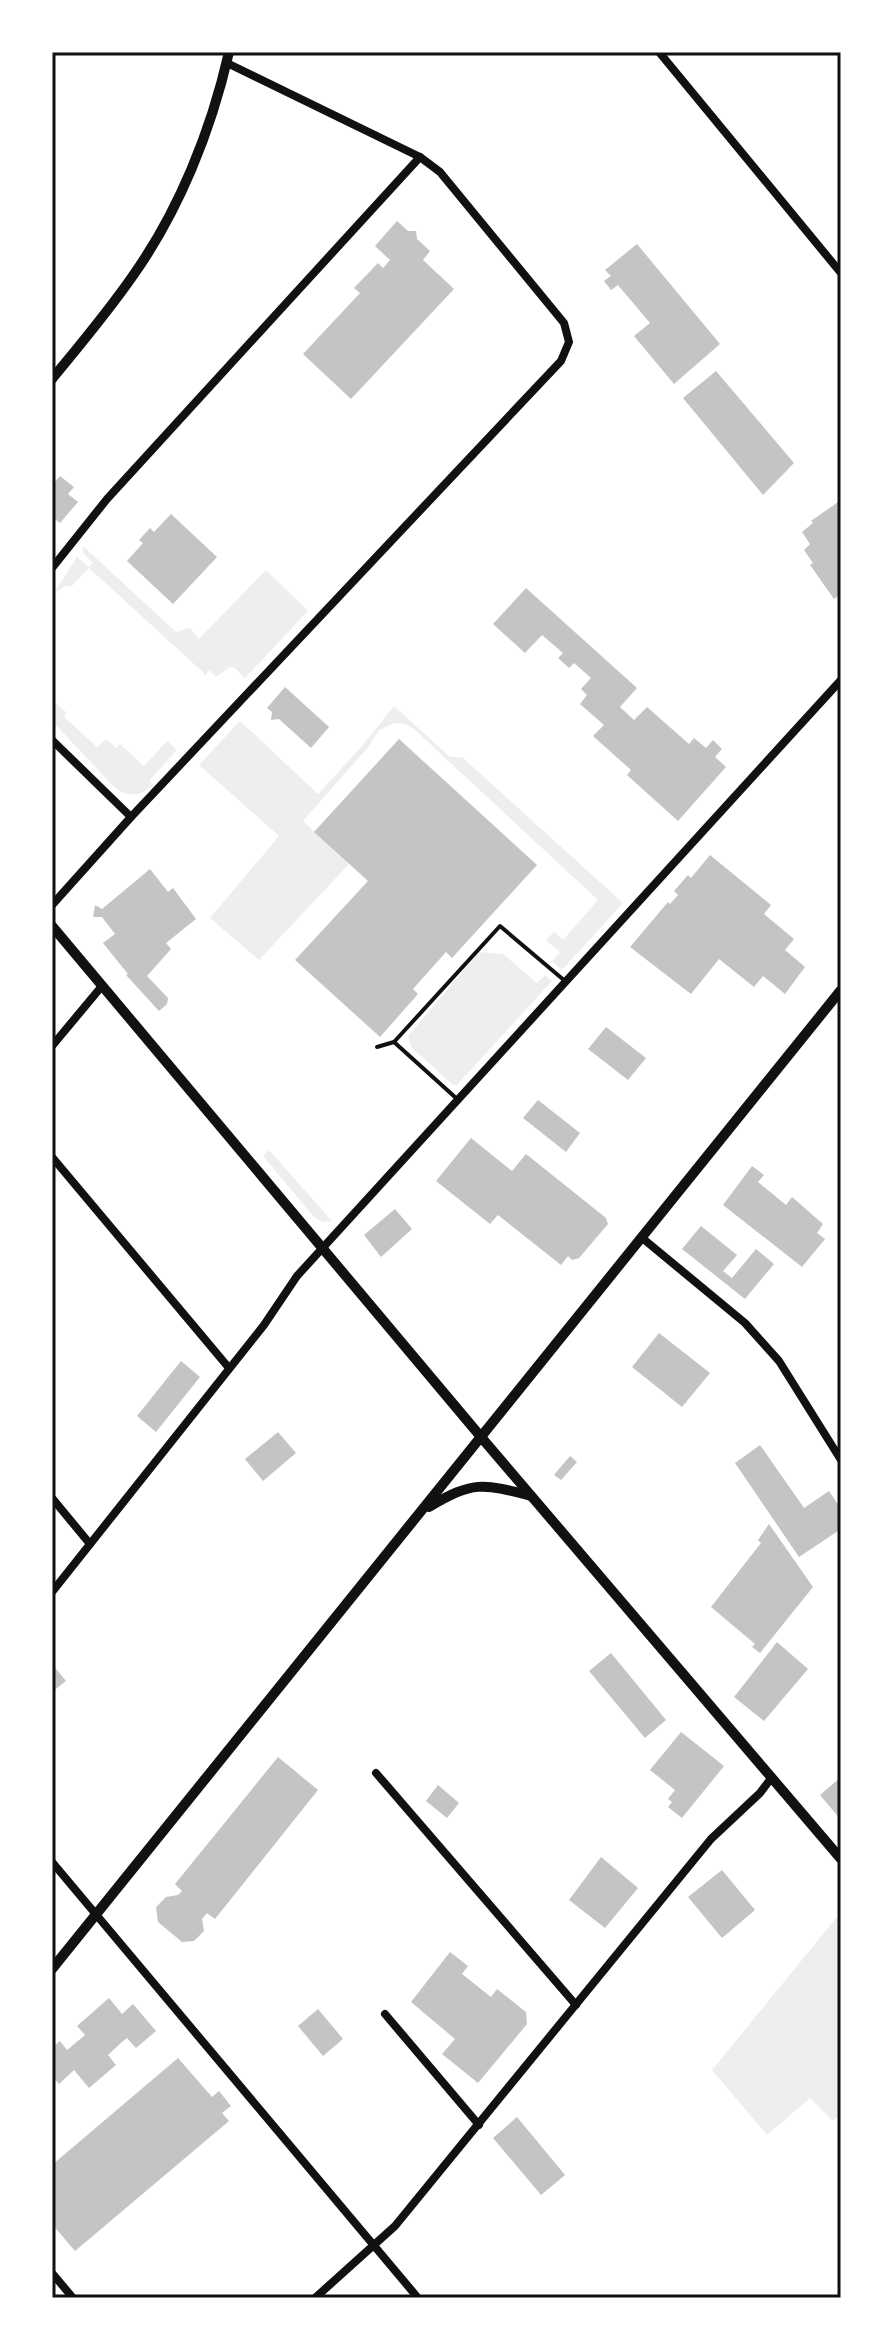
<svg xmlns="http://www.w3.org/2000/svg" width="893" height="2350" viewBox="0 0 893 2350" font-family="Mulish,sans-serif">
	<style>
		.green { fill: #eee }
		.building { fill: #c4c4c4 }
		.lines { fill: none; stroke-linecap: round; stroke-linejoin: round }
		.service { stroke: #111; stroke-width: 4 }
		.minor { stroke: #111; stroke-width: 8 }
		.tertiary { stroke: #111; stroke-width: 10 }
		.neatline { fill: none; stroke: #111; stroke-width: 3 }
	</style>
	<rect width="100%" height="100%" fill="#fff"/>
	<!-- green -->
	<g class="green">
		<polygon points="83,546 176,632 190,628 199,639 266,570 308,611 245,678 235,668 230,667 216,677 209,670 206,675 89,568 72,586 64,586 52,596 77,557 89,567 93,563 83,553"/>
		<path d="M52 700 67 713 64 717 97 747 106 739 116 748 120 744 144 766 167 741 177 750 149 781 153 785C141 796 129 798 115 788L54 723Z"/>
		<polygon points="394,706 450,757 462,757 623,903 562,970 552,961 560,952 546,940 554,932 563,940 598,900 415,730 405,724 395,723 379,730 369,746 303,821 349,864 259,960 210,918 279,836 199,765 240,721 318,794 362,746"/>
		<polygon points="479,952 503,954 537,983 545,975 552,981 457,1085 453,1085 411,1047 408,1036"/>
		<polygon points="269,1150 332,1221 323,1222 314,1217 263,1156"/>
		<polygon points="841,1912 841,2115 833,2121 810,2098 767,2135 712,2070"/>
	</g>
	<!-- building -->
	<g class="building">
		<polygon points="397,221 408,231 416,231 417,239 430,251 423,260 454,289 351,399 303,354 360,293 354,288 378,263 383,268 390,260 375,246"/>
		<polygon points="637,244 720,344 674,384 634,336 650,323 618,285 611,290 604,281 611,276 605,270"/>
		<polygon points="716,371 794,463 763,495 683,398"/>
		<polygon points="60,476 74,487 68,494 78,502 60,523 52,517 52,481 54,483"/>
		<polygon points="841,500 841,594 834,599 810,565 813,563 804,550 810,544 802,532 813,523 811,521"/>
		<polygon points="171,514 217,557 173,604 127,561 143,543 139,540 150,528 154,532"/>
		<polygon points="526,588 637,688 620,707 634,720 647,707 689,744 694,738 706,748 713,740 722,749 715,757 726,767 678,821 627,775 631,770 593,736 604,725 580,704 587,695 581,689 591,678 574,663 569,668 558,658 563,653 542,635 525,653 493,624"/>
		<polygon points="285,687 329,727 311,748 279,719 271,720 272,712 267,708"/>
		<polygon points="399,739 537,865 452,958 446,952 413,989 418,994 380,1037 295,960 368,881 314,832"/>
		<polygon points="710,855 771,905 764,914 794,939 785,950 805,967 785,994 763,976 754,987 719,959 691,994 630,947 668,902 670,904 678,895 674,891 688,875 691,878"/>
		<polygon points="150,869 168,892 173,888 196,919 166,943 171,949 147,976 168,998 167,1004 159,1011 126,975 128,974 103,943 115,934 102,917 93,917 95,905 102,909"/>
		<polygon points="606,1027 646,1058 628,1080 588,1049"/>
		<polygon points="538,1100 580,1133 566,1152 523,1118"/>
		<polygon points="471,1138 512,1171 526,1154 606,1218 608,1224 579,1258 572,1260 568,1256 561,1265 498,1215 490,1224 436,1181"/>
		<polygon points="752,1166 764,1175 758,1182 786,1205 792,1197 823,1224 817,1233 825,1239 802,1267 723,1205"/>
		<polygon points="395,1209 412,1229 381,1257 364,1235"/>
		<polygon points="701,1226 737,1255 723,1271 732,1278 756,1249 774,1264 745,1299 682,1249"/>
		<polygon points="659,1333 710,1373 682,1407 632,1367"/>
		<polygon points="181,1361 200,1377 156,1432 137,1416"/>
		<polygon points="278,1432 296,1453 263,1481 245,1459"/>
		<polygon points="760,1445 804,1508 829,1491 841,1509 841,1529 799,1557 735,1463"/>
		<polygon points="570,1456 577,1462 561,1480 554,1475"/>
		<polygon points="769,1524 813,1587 760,1653 752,1647 755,1644 711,1607 761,1543 758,1540"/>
		<polygon points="777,1642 808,1669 764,1721 734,1697"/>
		<polygon points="611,1653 666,1720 645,1738 589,1671"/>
		<polygon points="52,1664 66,1681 52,1692"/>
		<polygon points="681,1732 724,1766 682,1818 668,1807 672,1802 668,1799 675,1790 650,1770"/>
		<polygon points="278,1757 318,1790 215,1919 207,1913 202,1919 204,1931 194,1941 182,1942 158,1922 156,1907 166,1897 178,1895 182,1891 175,1884"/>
		<polygon points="841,1777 841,1820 820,1795"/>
		<polygon points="438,1785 459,1803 447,1818 426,1801"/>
		<polygon points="601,1857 638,1888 605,1928 569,1900"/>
		<polygon points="722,1870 755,1910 722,1938 688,1897"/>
		<polygon points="450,1952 468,1966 462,1974 491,1997 497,1989 526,2012 527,2024 478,2083 442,2054 455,2039 411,2002"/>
		<polygon points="109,1998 122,2014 133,2004 156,2031 136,2048 127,2038 122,2042 108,2055 116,2065 89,2088 74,2070 59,2084 52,2076 52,2048 60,2041 67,2050 85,2035 77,2026"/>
		<polygon points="318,2009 343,2039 323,2056 298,2026"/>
		<polygon points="178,2058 212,2097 219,2091 231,2106 222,2113 229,2121 75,2251 52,2224 52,2165"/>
		<polygon points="517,2117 565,2175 541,2195 493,2138"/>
	</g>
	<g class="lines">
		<!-- service -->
		<g class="service">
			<polyline points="394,1042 500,926 565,981"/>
			<polyline points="377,1047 394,1042 456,1098"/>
		</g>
		<!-- minor -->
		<g class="minor">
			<polyline points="659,52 841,273"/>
			<polyline points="52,568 107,499 420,157"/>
			<polyline points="52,740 131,817"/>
			<polyline points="52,905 131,817 561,361 569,342 564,323 440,172 420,157 227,63"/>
			<polyline points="52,1046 102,986"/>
			<polyline points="52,1157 229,1368"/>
			<polyline points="641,1237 745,1323 779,1361 841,1460"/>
			<polyline points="52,1498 90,1544"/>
			<polyline points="52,1592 264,1325 297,1276 841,680"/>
			<polyline points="376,1773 576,2005"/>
			<polyline points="52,1862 418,2298"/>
			<polyline points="385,2014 479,2125"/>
			<polyline points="52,2273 73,2298"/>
			<polyline points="315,2298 395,2226 711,1839 760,1793 772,1777"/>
		</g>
		<!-- tertiary -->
		<g class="tertiary">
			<path d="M52 379C79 346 107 313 132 277 179 211 211 131 229 52"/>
			<polyline points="52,926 481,1437 841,1859"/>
			<path d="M429 1507C473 1481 482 1483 531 1496"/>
			<polyline points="52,1969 841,990"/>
		</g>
	</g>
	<!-- border -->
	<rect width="893" height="2350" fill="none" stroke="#ffffff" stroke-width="108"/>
	<rect x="54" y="54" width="785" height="2242" class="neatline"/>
</svg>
